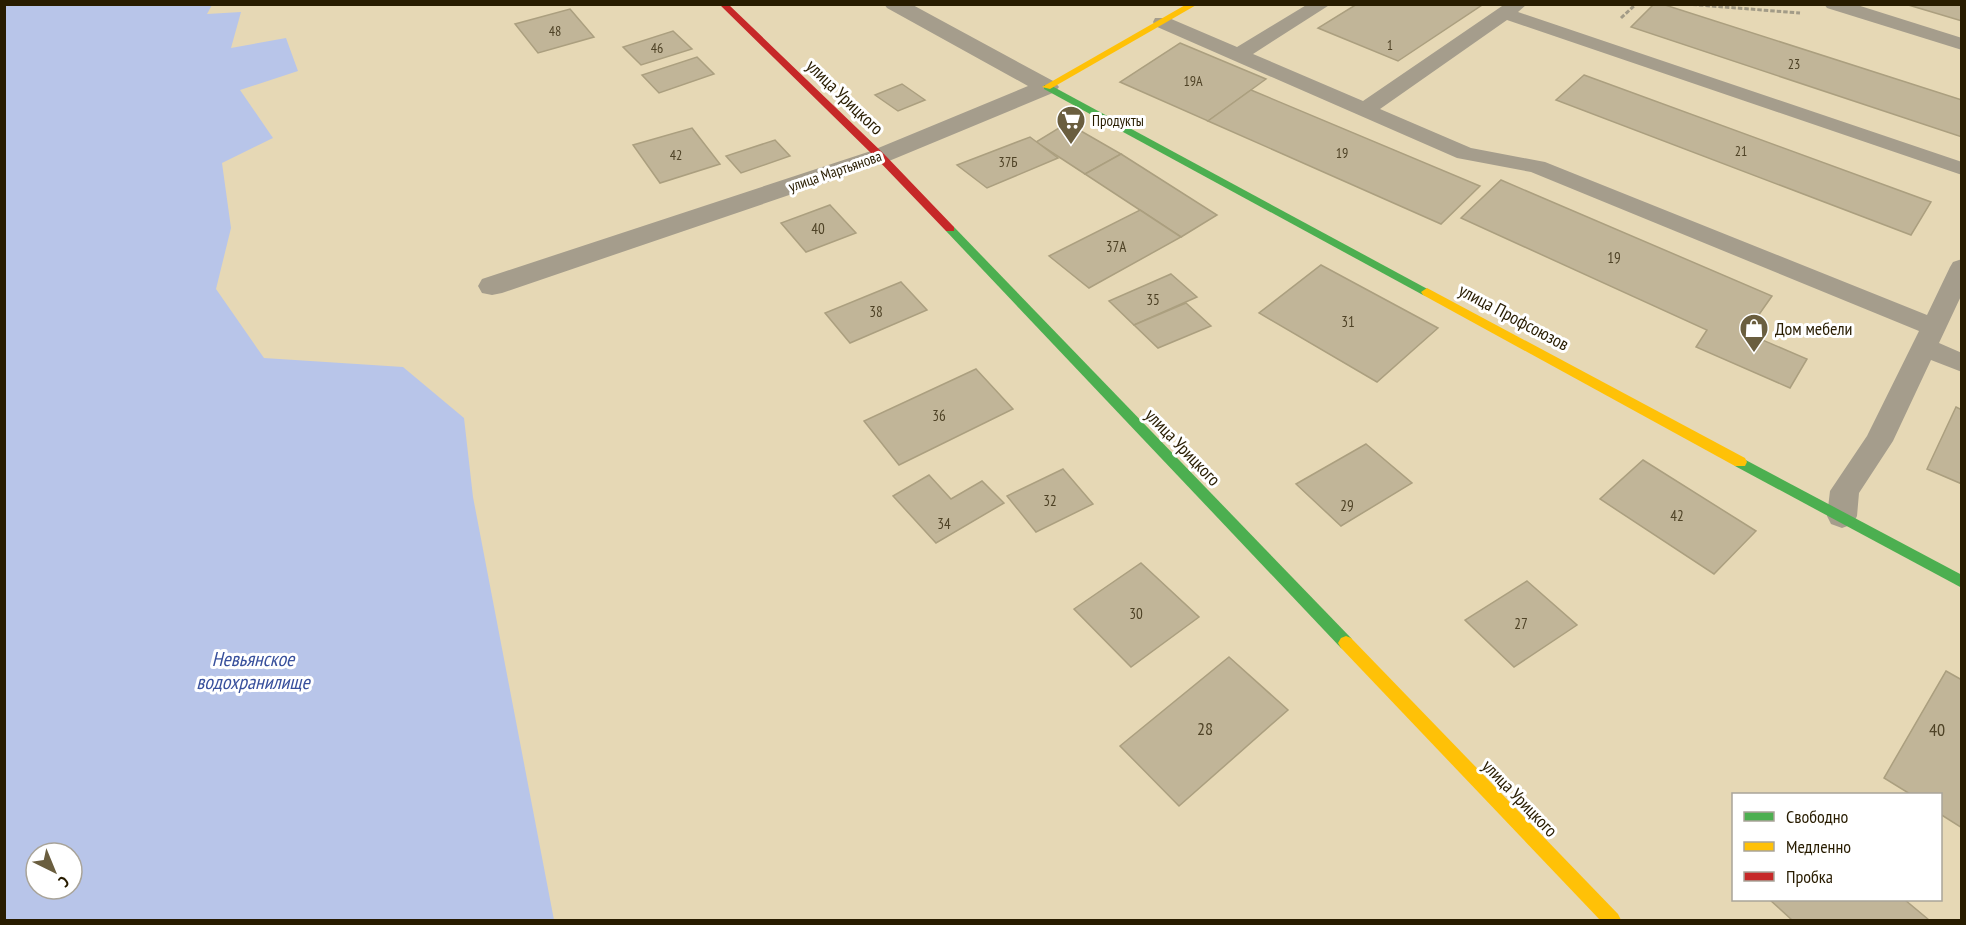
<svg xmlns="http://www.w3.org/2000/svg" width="1966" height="925" viewBox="0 0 1966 925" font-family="'PT Sans Narrow',sans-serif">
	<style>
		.water { fill: #b8c5e9; fill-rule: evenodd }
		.building { fill: #c1b598; stroke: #ab9f7f; stroke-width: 1.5 }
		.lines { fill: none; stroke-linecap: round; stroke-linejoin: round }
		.path { stroke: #a29b87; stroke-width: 3; stroke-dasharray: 4.5 2; stroke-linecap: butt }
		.lane { fill: #a59d8c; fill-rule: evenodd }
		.street { fill: #a59d8c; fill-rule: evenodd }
		.fast { fill: #4caf50; fill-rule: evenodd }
		.slow { fill: #ffc107; fill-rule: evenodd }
		.jam { fill: #c62828; fill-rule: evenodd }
		.labels { text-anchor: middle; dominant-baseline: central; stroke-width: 6; stroke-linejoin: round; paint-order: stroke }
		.far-number-label { font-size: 14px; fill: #4e4226 }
		.far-poi-label { font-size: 15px; fill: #281c00; stroke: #fff; text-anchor: start }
		.far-street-label { font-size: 15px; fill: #281c00; stroke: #fff }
		.number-label { font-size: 15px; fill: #4e4226 }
		.street-label { font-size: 18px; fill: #281c00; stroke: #fff }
		.poi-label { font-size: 18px; fill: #281c00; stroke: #fff; text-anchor: start }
		.near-number-label { font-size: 18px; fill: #4e4226 }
		.water-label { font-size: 20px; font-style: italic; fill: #38509c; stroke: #fff }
	</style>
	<rect width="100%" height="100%" fill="#e6d8b5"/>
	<!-- water -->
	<path class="water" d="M5 4 212 5 207 14 241 12 231 48 286 38 298 71 240 90 273 138 222 163 231 228 216 289 264 358 403 367 464 418 473 497 554 920H5ZM36 853H72V889H36Z"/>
	<!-- building -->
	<g class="building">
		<polygon points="1357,4 1480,4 1482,5 1398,61 1318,28"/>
		<polygon points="1654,4 1662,4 1962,100 1962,137 1631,27"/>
		<polygon points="1905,4 1962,4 1962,21"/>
		<polygon points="570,9 594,37 538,53 515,24"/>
		<polygon points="673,31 692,49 641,65 623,47"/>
		<polygon points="1180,43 1266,79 1208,121 1120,82"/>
		<polygon points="697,57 714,74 659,93 642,75"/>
		<polygon points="1584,75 1931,202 1911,235 1556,100"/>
		<polygon points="902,84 925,100 898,111 875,95"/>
		<polygon points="1251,90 1480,186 1441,224 1208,121"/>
		<polygon points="1067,123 1121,154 1085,174 1036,142"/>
		<polygon points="692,128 720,164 660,183 633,145"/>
		<polygon points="1030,137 1058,158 987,188 957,165"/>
		<polygon points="775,140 790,156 741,173 726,156"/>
		<polygon points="1121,154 1217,215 1181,237 1085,174"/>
		<polygon points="1501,180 1772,296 1746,333 1807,359 1790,388 1696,347 1707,330 1461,218"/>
		<polygon points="830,205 856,233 806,252 781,223"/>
		<polygon points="1140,210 1181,237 1089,288 1049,256"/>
		<polygon points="1321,265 1438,328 1377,382 1259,313"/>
		<polygon points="1171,274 1197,297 1134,325 1109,301"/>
		<polygon points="901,282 927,310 850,343 825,313"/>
		<polygon points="1186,303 1211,326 1158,348 1134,325"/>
		<polygon points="976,369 1013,409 899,465 864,421"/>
		<polygon points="1956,407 1962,410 1962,484 1927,469"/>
		<polygon points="1366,444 1412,483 1341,526 1296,484"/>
		<polygon points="1643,460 1756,531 1714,574 1600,499"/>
		<polygon points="1063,469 1093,504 1036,532 1007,496"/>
		<polygon points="929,475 951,499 982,481 1004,503 936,543 893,496"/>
		<polygon points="1141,563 1199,617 1131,667 1074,609"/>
		<polygon points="1527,581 1577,625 1514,667 1465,620"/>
		<polygon points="1229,657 1288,710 1179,806 1120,746"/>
		<polygon points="1946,671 1962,680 1962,828 1940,814 1940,794 1910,794 1884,778"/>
		<polygon points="1770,900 1905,900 1929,920 1792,920"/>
	</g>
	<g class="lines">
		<!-- path -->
		<g class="path">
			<polyline points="1686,4 1800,13"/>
			<polyline points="1621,18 1636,4"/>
		</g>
		<!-- lane -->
		<g class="lane">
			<polygon points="1308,4 1331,4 1253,54 1363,101 1505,4 1527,4 1518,12 1962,162 1962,175 1507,20 1380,109 1471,148 1545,162 1927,315 1950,267 1953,262 1962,259 1962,294 1939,343 1962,353 1962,372 1931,360 1893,441 1859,493 1857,516 1853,524 1842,528 1831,524 1827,516 1830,491 1867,436 1919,331 1531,172 1457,158 1155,26 1153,22 1155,18 1169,18 1237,47"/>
			<polygon points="1824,4 1854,4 1962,38 1962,50 1827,8"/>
		</g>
		<!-- street -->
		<polygon class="street" points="884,4 911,4 1055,82 1059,87 1055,92 889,161 502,293 492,295 482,293 478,286 482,279 871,151 1028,86 887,8"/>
		<!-- fast -->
		<g class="fast">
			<polygon points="1044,85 1050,85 1433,292 1427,296 1423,295 1044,89"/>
			<polygon points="950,226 954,227 1351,638 1354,643 1351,648 1346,650 1341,648 946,231 946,227"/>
			<polygon points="1740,457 1962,575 1962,588 1735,466 1733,462"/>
		</g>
		<!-- slow -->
		<g class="slow">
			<polygon points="1187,4 1198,4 1050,89 1042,87"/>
			<polygon points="1427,288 1745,458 1747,462 1745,466 1735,466 1423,295 1421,292"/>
			<polygon points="1346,636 1351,638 1618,914 1621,920 1600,920 1341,648 1338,643 1341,638"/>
		</g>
		<!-- jam -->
		<polygon class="jam" points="719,4 728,4 884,154 954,227 954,231 946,231 876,158"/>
	</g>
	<!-- icons -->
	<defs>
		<g id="supermarket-pin" transform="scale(1.5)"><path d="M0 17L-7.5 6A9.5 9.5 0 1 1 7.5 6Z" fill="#6a5e3f" stroke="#fff"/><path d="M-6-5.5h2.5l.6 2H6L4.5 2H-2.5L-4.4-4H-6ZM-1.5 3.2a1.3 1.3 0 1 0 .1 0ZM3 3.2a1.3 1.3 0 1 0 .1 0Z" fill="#fff"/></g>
		<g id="shop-pin" transform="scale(1.5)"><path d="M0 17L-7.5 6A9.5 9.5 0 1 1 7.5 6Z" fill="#6a5e3f" stroke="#fff"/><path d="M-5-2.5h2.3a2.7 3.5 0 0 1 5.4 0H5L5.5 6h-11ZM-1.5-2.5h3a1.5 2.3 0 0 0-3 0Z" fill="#fff"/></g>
	</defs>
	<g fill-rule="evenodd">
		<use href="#supermarket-pin" x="1071" y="120"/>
		<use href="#shop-pin" x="1754" y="328"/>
	</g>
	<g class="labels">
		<!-- far-number labels -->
		<g class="far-number-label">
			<text x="555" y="31">48</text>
			<text x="1390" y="45">1</text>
			<text x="657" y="48">46</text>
			<text x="1794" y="64">23</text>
			<text x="1193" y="81">19А</text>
			<text x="1741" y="151">21</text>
			<text x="1342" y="153">19</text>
			<text x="676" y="155">42</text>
			<text x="1008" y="162">37Б</text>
		</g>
		<!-- far-poi labels -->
		<g class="far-poi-label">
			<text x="1092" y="120">Продукты</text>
		</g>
		<!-- far-street labels -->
		<g class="far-street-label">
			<text transform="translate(835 171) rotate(-19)">улица Мартьянова</text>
		</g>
		<!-- number labels -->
		<g class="number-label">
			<text x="818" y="228">40</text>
			<text x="1116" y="246">37А</text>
			<text x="1614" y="257">19</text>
			<text x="1153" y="299">35</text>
			<text x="876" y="311">38</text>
			<text x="1348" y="321">31</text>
			<text x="939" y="415">36</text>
			<text x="1050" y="500">32</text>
			<text x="1347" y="505">29</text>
			<text x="1677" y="515">42</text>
			<text x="944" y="523">34</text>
			<text x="1136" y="613">30</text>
			<text x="1521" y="623">27</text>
		</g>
		<!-- street labels -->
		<g class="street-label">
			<text transform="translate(845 97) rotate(44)">улица Урицкого</text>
			<text transform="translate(1514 317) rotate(28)">улица Профсоюзов</text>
			<text transform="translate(1183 447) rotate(46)">улица Урицкого</text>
			<text transform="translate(1520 798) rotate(46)">улица Урицкого</text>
		</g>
		<!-- poi labels -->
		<g class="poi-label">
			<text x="1775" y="328">Дом мебели</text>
		</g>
		<!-- near-number labels -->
		<g class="near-number-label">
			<text x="1205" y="728">28</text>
			<text x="1937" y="729">40</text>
		</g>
		<!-- water labels -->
		<g class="water-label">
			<text x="253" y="659">Невьянское<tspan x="253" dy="23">водохранилище</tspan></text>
		</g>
	</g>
	<!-- border -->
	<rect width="1966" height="925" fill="none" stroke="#281c00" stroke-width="12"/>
	<!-- legend -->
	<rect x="1732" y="793" width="210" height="108" fill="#ffffff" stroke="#a9a499" stroke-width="1.5"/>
	<rect x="1744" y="812" width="30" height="9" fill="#4caf50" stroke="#a9a499" stroke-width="1.5"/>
	<text x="1786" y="823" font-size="18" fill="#281c00">Свободно</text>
	<rect x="1744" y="842" width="30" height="9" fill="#ffc107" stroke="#a9a499" stroke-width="1.5"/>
	<text x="1786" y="853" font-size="18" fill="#281c00">Медленно</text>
	<rect x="1744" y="872" width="30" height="9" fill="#c62828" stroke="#a9a499" stroke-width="1.5"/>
	<text x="1786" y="883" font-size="18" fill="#281c00">Пробка</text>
	<!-- north arrow -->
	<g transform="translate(54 871) rotate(137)"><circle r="28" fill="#ffffff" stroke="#a9a499" stroke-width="1.5"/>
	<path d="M0-4.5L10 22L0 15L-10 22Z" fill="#6a5e3f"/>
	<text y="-9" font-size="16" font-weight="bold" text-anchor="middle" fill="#281c00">С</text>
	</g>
</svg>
